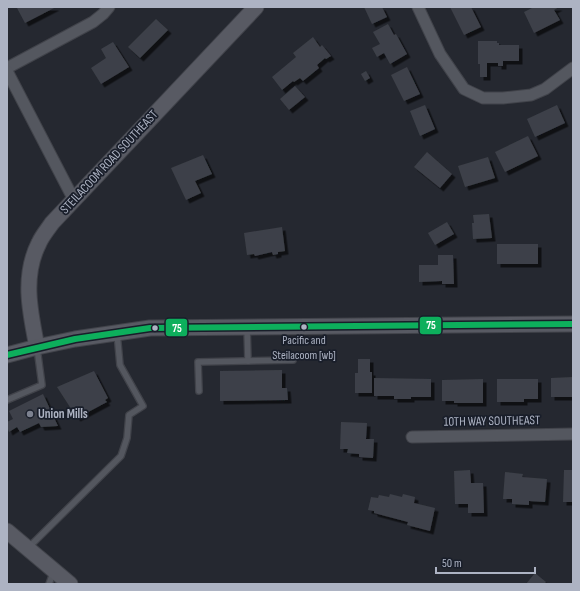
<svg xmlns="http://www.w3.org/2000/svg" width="580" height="591" viewBox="0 0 580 591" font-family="'Sofia Sans Condensed',sans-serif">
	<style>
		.building { fill: #3d4048; filter: url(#shadow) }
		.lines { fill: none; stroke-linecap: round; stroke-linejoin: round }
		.lane-casing { stroke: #41434a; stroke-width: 8 }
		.street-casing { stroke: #41434a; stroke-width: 13 }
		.secondary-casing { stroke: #41434a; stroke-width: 17 }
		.lane { stroke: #54575f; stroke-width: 5.5 }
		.street { stroke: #54575f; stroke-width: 11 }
		.secondary { stroke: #585a63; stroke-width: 15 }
		.bus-1-casing { stroke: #191e2a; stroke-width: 9 }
		.bus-1 { stroke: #0daf5c; stroke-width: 6 }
		.bus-dot { fill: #adb3c3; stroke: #191e2a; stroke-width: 1.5 }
		.poi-dot { fill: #7d8290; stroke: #191e2a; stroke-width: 1.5 }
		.labels { text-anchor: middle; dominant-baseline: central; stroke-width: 3.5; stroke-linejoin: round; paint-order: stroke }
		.bus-label { font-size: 12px; fill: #adb3c3; stroke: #191e2a }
		.street-label { font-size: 13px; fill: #adb3c3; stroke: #191e2a }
		.poi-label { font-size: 13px; font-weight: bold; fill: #adb3c3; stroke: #191e2a; text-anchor: start }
		.line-badge { stroke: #191e2a; stroke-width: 1.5 }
		.badge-label { font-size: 11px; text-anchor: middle; font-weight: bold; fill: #fff }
	</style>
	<defs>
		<filter id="shadow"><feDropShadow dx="3.5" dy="3.5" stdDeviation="0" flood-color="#0009"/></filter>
	</defs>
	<rect width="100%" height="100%" fill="#252830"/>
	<!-- building -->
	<g class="building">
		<polygon points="19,7 56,7 25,23 17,8"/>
		<polygon points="364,7 382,7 387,17 372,24"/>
		<polygon points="450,7 471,7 481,27 464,35"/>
		<polygon points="534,7 559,7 554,10 560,20 534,33 524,12"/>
		<polygon points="156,19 168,30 140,58 128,47"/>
		<polygon points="388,24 394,35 396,34 407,54 390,64 384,53 377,57 372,48 380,44 373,32"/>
		<polygon points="313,37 320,47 322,45 331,56 326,59 325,58 317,65 319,68 303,81 300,78 294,82 293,81 282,90 272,77 296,57 293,53"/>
		<polygon points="478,41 497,41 497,43 499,43 499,45 519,45 519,61 503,61 503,66 498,66 498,63 487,63 487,77 480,77 480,64 478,64"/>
		<polygon points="113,42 129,67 101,84 91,68 106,58 101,49"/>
		<polygon points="407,67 420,94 404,101 391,75"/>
		<polygon points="366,71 370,78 365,81 361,74"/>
		<polygon points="295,86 305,97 289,110 280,99"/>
		<polygon points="425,105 435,129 420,136 410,111"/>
		<polygon points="557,105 565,123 535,137 527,119"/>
		<polygon points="528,136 538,156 505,172 495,152"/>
		<polygon points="427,152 452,174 440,188 414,167"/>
		<polygon points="203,155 212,174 195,181 201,193 186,200 171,168"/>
		<polygon points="488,157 495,178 465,187 458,166"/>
		<polygon points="489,214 492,238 473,239 472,223 474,223 473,215"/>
		<polygon points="447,222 454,234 435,245 428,233"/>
		<polygon points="282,227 285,251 278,252 278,254 273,255 272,252 255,256 254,254 247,255 244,233"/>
		<rect x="497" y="244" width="41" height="20"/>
		<polygon points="438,255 453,255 454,284 442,284 442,281 419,282 419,265 438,265"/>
		<polygon points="358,359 370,359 370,372 372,372 372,393 355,393 355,373 358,373"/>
		<polygon points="282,370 282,388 287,388 288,400 220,401 220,371"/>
		<polygon points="94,371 108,398 105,400 107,402 77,418 57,387"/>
		<polygon points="573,377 573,397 551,397 551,378"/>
		<polygon points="374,378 431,379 431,397 411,397 411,399 394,399 394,396 374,396"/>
		<polygon points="483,379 483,403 454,403 454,401 442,401 442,380"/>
		<polygon points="497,379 538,379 538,399 524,399 524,402 497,402"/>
		<polygon points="43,394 58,426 41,427 39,423 20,432 17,427 9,432 7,427 7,422 13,419 9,411"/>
		<polygon points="341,422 367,423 366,439 374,439 373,458 359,457 359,454 347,453 348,449 340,449"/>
		<polygon points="470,470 471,483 483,483 484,513 468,513 468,504 455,504 454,471"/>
		<polygon points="564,470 573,470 573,502 563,502"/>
		<polygon points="505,472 523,474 522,477 547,479 545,502 529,501 529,505 512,504 512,499 503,499"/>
		<polygon points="390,494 402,497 403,494 415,497 414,503 435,508 430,531 407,525 408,522 374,513 374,511 368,510 371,497 378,498 379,495 389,497"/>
		<polygon points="535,573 546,582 544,584 526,584"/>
	</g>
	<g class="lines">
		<!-- lane casing -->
		<g class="lane-casing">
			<g id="lane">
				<polyline points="247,328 248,361"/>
				<polyline points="199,391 198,362 293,360"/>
				<polyline points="7,400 42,385 37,348"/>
				<polyline points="28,548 121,456 127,438 129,415 143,406 120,365 117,333"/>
				<polyline points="49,584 53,573"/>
			</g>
		</g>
		<!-- street casing -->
		<g class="street-casing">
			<g id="street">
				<polyline points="418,7 440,54 464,89 483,98 503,98 531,95 545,89 573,68"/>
				<polyline points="7,68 93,22 103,14 109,7"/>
				<polyline points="7,71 74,200"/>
				<polyline points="412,437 573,434"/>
			</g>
		</g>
		<!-- secondary casing -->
		<g class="secondary-casing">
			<g id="secondary">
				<path d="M37 347C30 312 22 276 39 243 42 236 48 229 52 223L256 7"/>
				<polyline points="7,355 37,347 75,339 150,328 573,324"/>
				<polyline points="7,531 70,584"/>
			</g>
		</g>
		<!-- lane -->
		<use href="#lane" class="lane"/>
		<!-- street -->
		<use href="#street" class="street"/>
		<!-- secondary -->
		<use href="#secondary" class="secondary"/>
		<!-- bus-1 casing -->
		<g class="bus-1-casing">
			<polyline id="bus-1" points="7,355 75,339 150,328 573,324"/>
		</g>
		<!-- bus-1 -->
		<use href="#bus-1" class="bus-1"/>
	</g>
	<!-- markers -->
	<g class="bus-dot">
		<circle cx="304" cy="327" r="3.5"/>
		<circle cx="155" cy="328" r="3.5"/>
	</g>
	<circle class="poi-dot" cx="30" cy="414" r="4"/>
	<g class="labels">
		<!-- bus labels -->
		<g class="bus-label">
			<text x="304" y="340">Pacific and<tspan x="304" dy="15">Steilacoom [wb]</tspan></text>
		</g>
		<!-- street labels -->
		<g class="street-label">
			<text transform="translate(109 162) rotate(-47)">STEILACOOM ROAD SOUTHEAST</text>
			<text transform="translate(492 421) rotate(-1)">10TH WAY SOUTHEAST</text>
		</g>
		<!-- poi labels -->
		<g class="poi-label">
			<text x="38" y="414">Union Mills</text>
		</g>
	</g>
	<g class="line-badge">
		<rect x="419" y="316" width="23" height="19" rx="4" fill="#0daf5c"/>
		<rect x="165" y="318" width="23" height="19" rx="4" fill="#0daf5c"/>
	</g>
	<g class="badge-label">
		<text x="431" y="329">75</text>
		<text x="177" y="332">75</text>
	</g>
	<!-- border -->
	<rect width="580" height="591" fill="none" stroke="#adb3c3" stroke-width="16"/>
	<!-- scale -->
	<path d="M436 567v6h99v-6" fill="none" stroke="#adb3c3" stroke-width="2"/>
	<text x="442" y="567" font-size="12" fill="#adb3c3" stroke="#191e2a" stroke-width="3" paint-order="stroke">50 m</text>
</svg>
